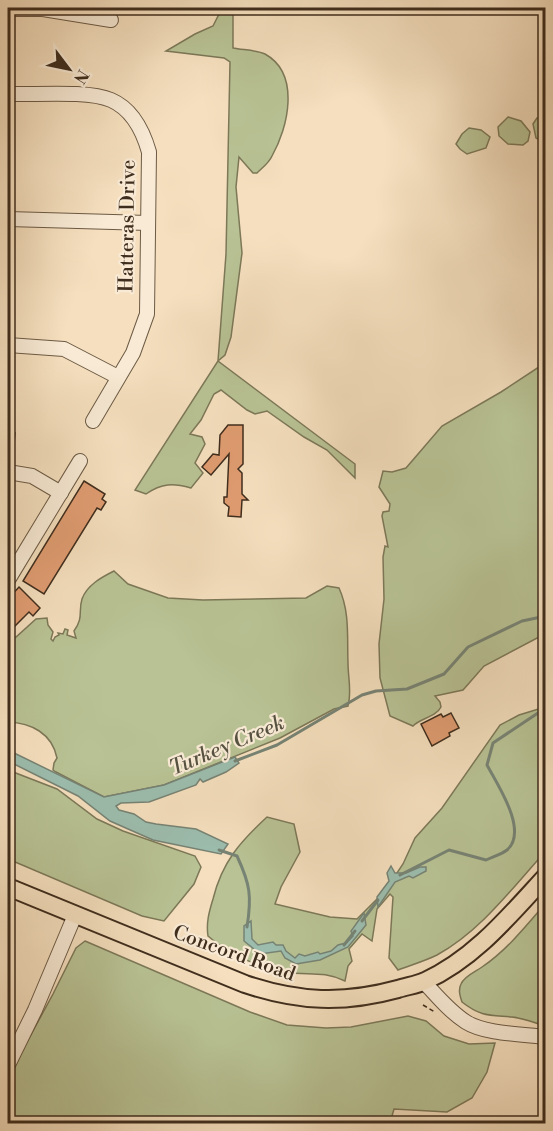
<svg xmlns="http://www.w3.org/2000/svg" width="553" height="1131" viewBox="0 0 553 1131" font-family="'Libre Bodoni',serif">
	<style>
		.green { fill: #b8c294; stroke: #7c7858; stroke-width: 1.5 }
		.water { fill: #9cbdae; stroke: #778374; stroke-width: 1.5 }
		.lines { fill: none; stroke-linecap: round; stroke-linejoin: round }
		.stream { stroke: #778374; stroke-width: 3 }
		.building { fill: #e09c71; stroke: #3f2d1d; stroke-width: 1.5 }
		.minor-casing { stroke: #6c5a45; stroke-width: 16 }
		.major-casing { stroke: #3f2d1d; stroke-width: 20 }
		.path { stroke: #3f2d1d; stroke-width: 1.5; stroke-dasharray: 4.5 3; stroke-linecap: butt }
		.minor { stroke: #f8ead5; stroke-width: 14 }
		.major { stroke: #f5dfbe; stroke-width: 16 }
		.labels { text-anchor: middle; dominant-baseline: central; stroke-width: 4.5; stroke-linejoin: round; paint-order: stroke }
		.street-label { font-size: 20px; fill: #3f2d1d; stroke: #f8ead5 }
		.water-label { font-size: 21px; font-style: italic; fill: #565141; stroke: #f8ead5 }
	</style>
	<rect width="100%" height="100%" fill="#f5dfbe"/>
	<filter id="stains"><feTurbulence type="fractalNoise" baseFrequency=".00333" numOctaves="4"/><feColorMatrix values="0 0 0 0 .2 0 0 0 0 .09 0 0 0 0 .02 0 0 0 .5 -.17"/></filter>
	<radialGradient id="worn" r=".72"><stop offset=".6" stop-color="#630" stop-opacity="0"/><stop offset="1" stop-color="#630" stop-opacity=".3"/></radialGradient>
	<!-- green -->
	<g class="green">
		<path d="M219 8H233V48C243 50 256 50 265 54 301 74 288 128 272 156 269 163 262 168 257 173H253L239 157 236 187 242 253 231 337 225 355 218 361 355 464V478L327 450 304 437 267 411 255 414 247 410 221 390 214 394 201 420 190 434 202 437 205 444 195 463 203 473 191 488C173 483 162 483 146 494L135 490 218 361 226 254 230 62 224 58 166 51 195 34 213 26 219 14Z"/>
		<polygon points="508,117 521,121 530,132 528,141 523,145 508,144 499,136 498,127"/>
		<polygon points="545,117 546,117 545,143 536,138 533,124 537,118"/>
		<polygon points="469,128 481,130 490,137 486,148 467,154 460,149 456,144 462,134"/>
		<path d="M545 363V636L539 637 484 666 463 690 435 696 440 702 441 707C436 717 421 718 413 726L390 716 380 678 379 644 384 599 383 557 385 546 388 547 382 516 383 512 389 511 390 504 379 487 383 471 392 472 406 468 442 426 501 392Z"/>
		<path d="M114 571 128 584 168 598 203 600 306 598 327 586 339 588C350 612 347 637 348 663 348 678 352 691 348 706L334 709 280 738 164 785 104 797 56 772 53 770 54 763 57 758C52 733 31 723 8 722V639L16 637 36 619 47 618 48 625 53 632 51 639 53 641 55 637 59 635 58 633 63 634 65 629 68 630 67 635 76 638 74 631C84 617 78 612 82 599 87 585 102 577 114 571Z"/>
		<path d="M545 707V852C513 887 481 931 437 955 425 961 411 965 398 970L389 958 393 897 390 894 377 909 372 941 362 934 349 949 352 961 348 966 345 981C322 970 308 976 285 972 259 968 227 953 208 936 206 923 209 912 213 899 222 862 240 842 267 817L294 824 300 852 281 887 275 904 330 917 357 919 385 891 403 864 415 838 442 808 500 725 519 715Z"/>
		<polygon points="8,770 57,789 97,819 123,831 195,856 201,867 194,884 164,921 142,916 8,859"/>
		<path d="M545 904V1026C535 1023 523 1018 512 1017 490 1015 481 1017 462 1002 460 996 458 990 461 984 464 976 475 972 482 967 507 950 526 926 545 904Z"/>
		<polygon points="85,941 250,1012 287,1025 326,1028 351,1027 408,1016 426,1021 444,1036 469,1044 495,1043 487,1072 472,1098 447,1112 394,1109 390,1123 8,1124 8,1077 53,994 76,948"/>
	</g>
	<!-- water -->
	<g class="water">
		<polygon points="8,750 104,797 164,785 235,757 239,763 226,772 203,782 200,779 196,785 149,802 121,803 116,806 119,810 134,814 146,822 156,824 196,829 228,844 221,854 153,840 110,821 78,796 8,761"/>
		<polygon points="391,866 395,873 406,873 420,867 426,867 426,871 413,878 409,876 395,882 378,907 377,897 389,881 387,873"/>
		<polygon points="364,913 366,925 348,947 320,960 296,964 285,958 281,951 260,954 244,941 244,926 251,921 252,939 258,945 273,942 276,945 283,945 286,951 295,958 299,954 305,956 318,952 320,954 331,951 338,945 346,943 353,936 351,931"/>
	</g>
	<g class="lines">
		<!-- stream -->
		<g class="stream">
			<polyline points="235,761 277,745 362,695 376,691 407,689 444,674 468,647 522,621 546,616"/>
			<path d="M219 850 237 856C250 884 252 896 247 927"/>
			<path d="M400 875 449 850 486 860C492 857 502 854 507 850 529 831 497 784 487 765L493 743 538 713 546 712"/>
			<polyline points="362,921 378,900"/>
			<polyline points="344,945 355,931"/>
		</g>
	</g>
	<!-- building -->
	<g class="building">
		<polygon points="228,425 243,425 243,464 238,469 242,473 242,494 248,500 242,500 241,517 228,516 229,507 224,503 224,497 227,497 229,454 211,475 202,467 213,454 219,455 220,435"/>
		<polygon points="8,432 15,433 13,454 8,453"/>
		<polygon points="84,481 105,494 102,499 106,502 101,510 97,508 44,594 23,581"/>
		<polygon points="19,587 40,608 33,616 29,612 8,633 8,599"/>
		<polygon points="451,713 459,728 449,733 450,736 432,746 421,724 441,714 443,717"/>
	</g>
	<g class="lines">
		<!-- minor casing -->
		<g class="minor-casing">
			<g id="minor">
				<polyline points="8,9 43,9 111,20"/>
				<path d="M8 94C34 95 88 90 111 100 132 109 143 131 149 152L147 314 133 353 93 421"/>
				<polyline points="8,219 148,223"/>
				<polyline points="8,345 64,349 118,377"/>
				<polyline points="8,472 32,476 61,493"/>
				<polyline points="8,580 80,461"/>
				<path d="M424 982C437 996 449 1011 466 1022 485 1034 522 1034 546 1037"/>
				<polyline points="8,1065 35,1010 75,915"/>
			</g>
		</g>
		<!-- major casing -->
		<g class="major-casing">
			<path id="major" d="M8 887 245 984C299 1002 343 1004 398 989 407 986 417 985 425 981 474 959 510 915 546 876"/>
		</g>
		<!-- path -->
		<polyline class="path" points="423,1005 435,1012"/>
		<!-- minor -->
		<use href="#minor" class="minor"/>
		<!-- major -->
		<use href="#major" class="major"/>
	</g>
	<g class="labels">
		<!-- street labels -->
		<g class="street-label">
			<text transform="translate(128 226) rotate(-89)">Hatteras Drive</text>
			<text transform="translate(234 954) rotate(20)">Concord Road</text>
		</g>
		<!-- water labels -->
		<g class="water-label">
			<text transform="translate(227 746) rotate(-23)">Turkey Creek</text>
		</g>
	</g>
	<!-- margin -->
	<rect width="553" height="1131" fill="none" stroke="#f5dfbe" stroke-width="30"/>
	<rect x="9" y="9" width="535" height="1113" fill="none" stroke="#3f2d1d" stroke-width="3"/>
	<rect x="15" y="15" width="523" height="1101" fill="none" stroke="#3f2d1d" stroke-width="1.5"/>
	<!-- north arrow -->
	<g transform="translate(69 69) rotate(122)" stroke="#f8ead5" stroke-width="4.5" paint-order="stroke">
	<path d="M0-4.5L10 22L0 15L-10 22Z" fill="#3f2d1d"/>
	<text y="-9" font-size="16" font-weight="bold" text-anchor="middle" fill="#3f2d1d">N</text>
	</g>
	<rect width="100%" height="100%" filter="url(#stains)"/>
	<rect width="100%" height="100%" fill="url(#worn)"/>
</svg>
